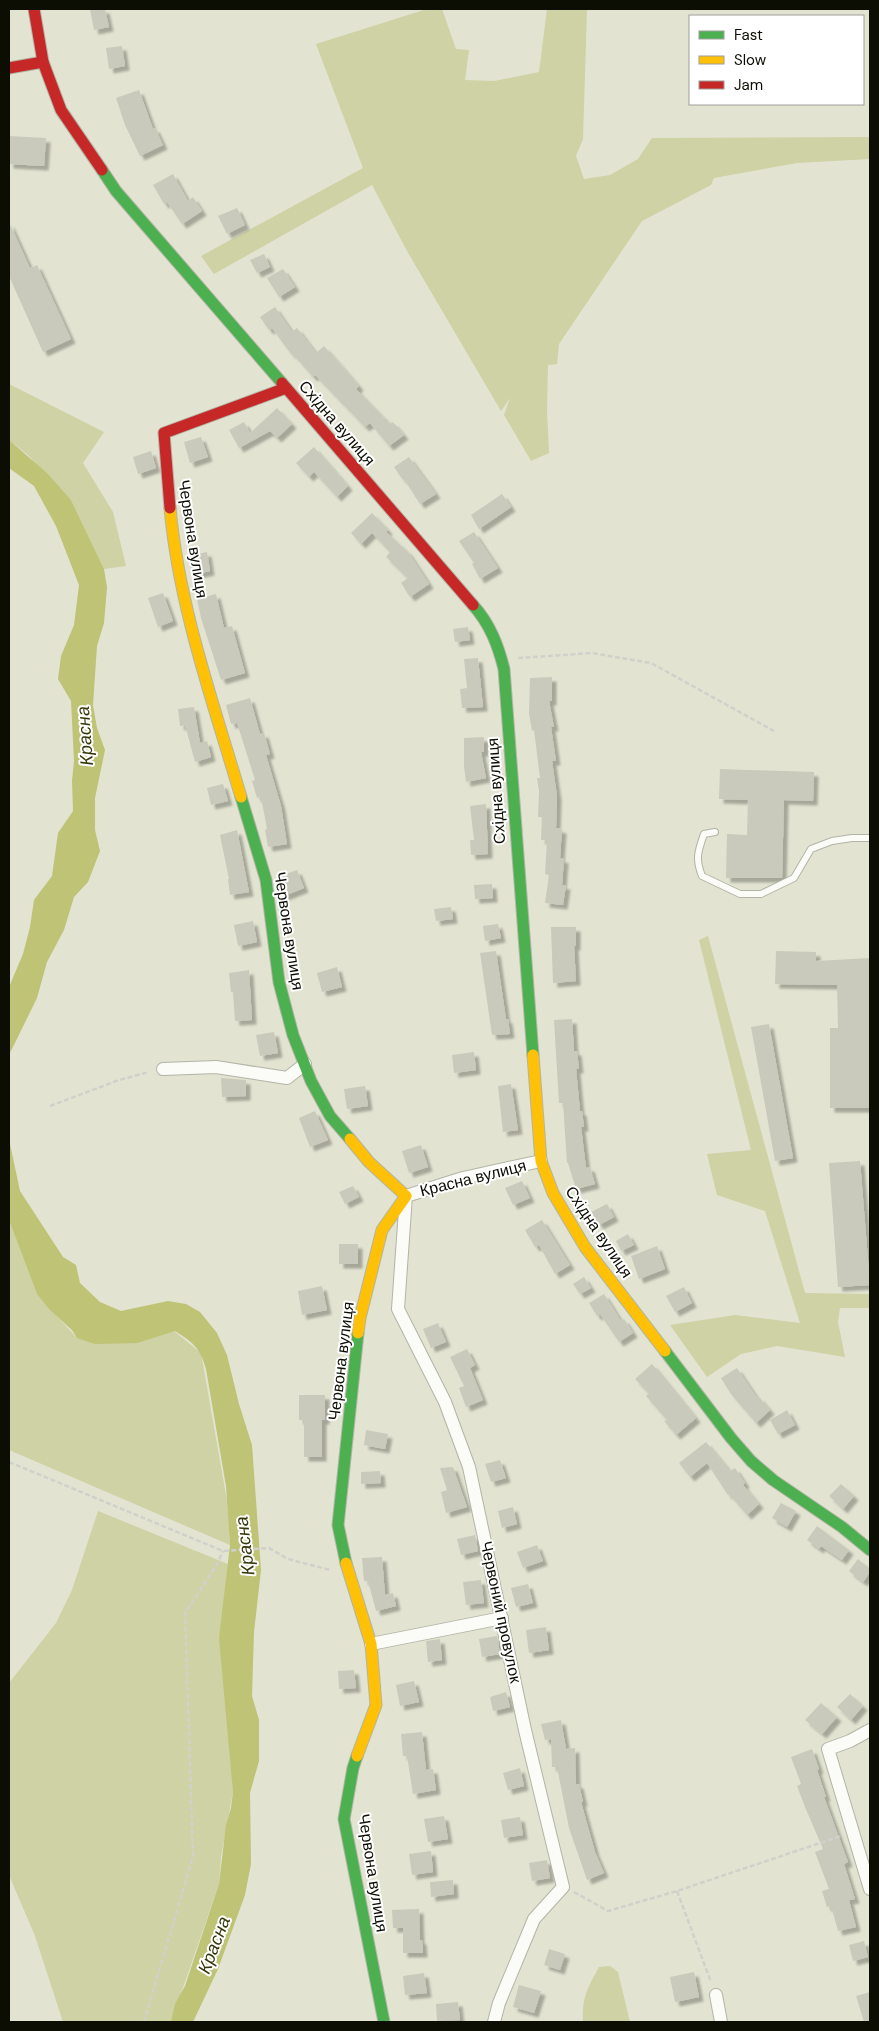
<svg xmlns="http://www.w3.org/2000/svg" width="879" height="2031" viewBox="0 0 879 2031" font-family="'DM Sans',sans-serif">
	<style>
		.green { fill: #ced2a4 }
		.water { fill: #bec375 }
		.building { fill: #c9cabb; filter: url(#shadow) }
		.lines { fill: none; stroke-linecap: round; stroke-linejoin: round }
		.lane-casing { stroke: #b2b4a5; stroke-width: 8 }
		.street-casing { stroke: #b2b4a5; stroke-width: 14 }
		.fast-casing { stroke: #b2b4a5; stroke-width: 13 }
		.slow-casing { stroke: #b2b4a5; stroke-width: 13 }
		.jam-casing { stroke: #b2b4a5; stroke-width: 13 }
		.path { stroke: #d0d1cb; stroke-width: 2.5; stroke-dasharray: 5 2.5; stroke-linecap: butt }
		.lane { stroke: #fbfbf8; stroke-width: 6 }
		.street { stroke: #fbfbf8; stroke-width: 12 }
		.fast { stroke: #4caf50; stroke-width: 11 }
		.slow { stroke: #ffc107; stroke-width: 11 }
		.jam { stroke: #c62828; stroke-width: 11 }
		.labels { text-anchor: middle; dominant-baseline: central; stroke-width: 4; stroke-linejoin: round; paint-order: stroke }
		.street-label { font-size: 16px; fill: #0c0d03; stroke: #fff }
		.water-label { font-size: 18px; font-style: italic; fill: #36380b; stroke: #fff }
	</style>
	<defs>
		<filter id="shadow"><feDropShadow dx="4.5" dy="4.5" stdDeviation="1" flood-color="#0004"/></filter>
	</defs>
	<rect width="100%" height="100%" fill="#e2e4d1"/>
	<!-- green -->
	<g class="green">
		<polygon points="427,9 442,9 456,49 469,50 465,80 494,81 539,72 547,9 587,9 583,139 576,156 584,179 610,175 638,159 652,138 870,137 870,159 797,163 714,178 711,185 642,221 559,344 557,364 548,365 547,410 549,453 531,461 504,415 510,398 501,411 407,251 372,185 214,274 201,256 363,168 316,44"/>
		<polygon points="9,384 104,432 83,463 113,512 126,566 104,569 71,500 28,455 9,440"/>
		<polygon points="708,936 805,1293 870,1294 870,1308 840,1308 838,1322 845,1357 777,1346 741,1354 707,1377 670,1325 735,1315 800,1323 765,1211 717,1195 707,1154 751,1150 699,940"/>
		<polygon points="9,1220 37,1294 77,1338 138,1343 174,1331 201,1353 227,1501 230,1545 9,1450"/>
		<polygon points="98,1511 228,1564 225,1594 233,1792 221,1857 219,1884 171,2022 63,2022 35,1936 9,1875 9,1683 56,1623 72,1590"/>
		<path d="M610 1966 618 1972 630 2022H583C582 1997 587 1989 599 1967Z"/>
	</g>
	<!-- water -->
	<g class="water">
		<polygon points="9,440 47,473 71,500 104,569 107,587 104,623 97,646 93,705 97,728 105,750 95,798 95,830 100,851 88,882 74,897 64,930 47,962 37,998 9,1055 9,987 23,954 30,927 34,900 52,876 58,833 73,811 72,781 74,761 71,701 58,679 61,656 74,625 79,585 56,526 34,486 9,468"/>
		<path d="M9 1139 20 1191 63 1257 76 1265 80 1283 100 1302 121 1311 168 1301 186 1304 200 1312 217 1333 227 1355 239 1404 252 1445 261 1570 254 1632 252 1696 259 1720V1761L250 1793 251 1864 245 1895 218 1969 193 2022H171L175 2004 185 1986 219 1884 226 1825 231 1808 233 1792 219 1638 230 1545 226 1486 206 1369C200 1348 194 1343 175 1331L138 1343 95 1344 77 1338 72 1330 50 1310 37 1294 9 1220Z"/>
	</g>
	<!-- building -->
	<g class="building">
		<polygon points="90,9 105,9 109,27 94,30"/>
		<polygon points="122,46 125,66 109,69 106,48"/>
		<polygon points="139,90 153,129 155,128 163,145 140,156 125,125 116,98"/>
		<polygon points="9,136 46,138 44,166 9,164"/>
		<polygon points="173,174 188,201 193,197 202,211 182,224 167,202 164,204 153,185"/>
		<polygon points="237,208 245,225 227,234 218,216"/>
		<polygon points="9,222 30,268 37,265 71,339 43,352 9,276"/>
		<polygon points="264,254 270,267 257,273 250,260"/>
		<polygon points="283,269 295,287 279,297 267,278"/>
		<polygon points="275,307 292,332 297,328 316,353 324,346 359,386 356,389 390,424 393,422 404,435 389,446 370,423 365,427 315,375 313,377 292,353 291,354 272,328 269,330 260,317"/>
		<polygon points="277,408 292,424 277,438 270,431 239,448 229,430 244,422 250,433"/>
		<polygon points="201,437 208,457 190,463 184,442"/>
		<polygon points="314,447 348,486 337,497 314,472 309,477 296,463"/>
		<polygon points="151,451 156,468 138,474 133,457"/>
		<polygon points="409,457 436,494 420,504 404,479 403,480 394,467"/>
		<polygon points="502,494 511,507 479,529 471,515"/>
		<polygon points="372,513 388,530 386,532 408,552 429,584 410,597 401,583 408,578 386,557 390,552 372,533 361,544 351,533"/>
		<polygon points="474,532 498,568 480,579 472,564 474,563 459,541"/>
		<polygon points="207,552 210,571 192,575 188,556"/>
		<polygon points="163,593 173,621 158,627 148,598"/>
		<polygon points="216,594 224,628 232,626 245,673 221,680 201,618 197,599"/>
		<polygon points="468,627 470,640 455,642 453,629"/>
		<polygon points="478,658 483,707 462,708 460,689 467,688 464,659"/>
		<polygon points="552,677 552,701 549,701 554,727 551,727 556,761 552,761 557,796 556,828 562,829 560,858 564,859 562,885 566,885 563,905 545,903 549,875 545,874 547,840 541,840 542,817 538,817 539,791 537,778 540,778 534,730 532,731 529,714 530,678"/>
		<polygon points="250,698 260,734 264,733 270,754 266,755 281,806 287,844 268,847 265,830 267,829 261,797 257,798 252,781 255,780 237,723 231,724 226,705"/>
		<polygon points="194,707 200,743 207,741 211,757 195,762 185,725 180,726 178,709"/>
		<polygon points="484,737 484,752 481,752 486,778 466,782 464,766 464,738"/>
		<polygon points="720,769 814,772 813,801 784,800 782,878 726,878 727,834 747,835 748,800 719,799"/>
		<polygon points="223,784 228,801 211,805 207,788"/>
		<polygon points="486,804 488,854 471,855 470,840 474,840 470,806"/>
		<polygon points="237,830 249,892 230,895 228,879 229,879 220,835"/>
		<polygon points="297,870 304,888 284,896 277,877"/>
		<polygon points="492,884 493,898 475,899 474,885"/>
		<polygon points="451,907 453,919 436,921 434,909"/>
		<polygon points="253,921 257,942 238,946 234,925"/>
		<polygon points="498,924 501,938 485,941 483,926"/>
		<polygon points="551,927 576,927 576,946 574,946 576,981 553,983"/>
		<polygon points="496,951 506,1019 508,1019 510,1034 492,1035 480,953"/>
		<polygon points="776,951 816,952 816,961 870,958 870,1108 830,1108 830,1028 838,1028 837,985 775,984"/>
		<polygon points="337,967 342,987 322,992 317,973"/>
		<polygon points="249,970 252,1020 235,1021 233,992 231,992 229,973"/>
		<polygon points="572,1019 574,1051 577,1051 579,1069 576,1069 580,1111 582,1111 584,1127 581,1127 586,1168 590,1167 595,1184 576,1189 568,1163 567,1163 563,1103 559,1103 554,1020"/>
		<polygon points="769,1024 793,1158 775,1161 751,1027"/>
		<polygon points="274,1032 278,1053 260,1056 256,1035"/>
		<polygon points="474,1052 476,1070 454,1073 452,1055"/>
		<polygon points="221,1078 246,1080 246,1096 222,1097"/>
		<polygon points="511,1084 518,1130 503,1132 498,1086"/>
		<polygon points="365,1086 368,1106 347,1109 344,1089"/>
		<polygon points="315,1111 328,1140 310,1147 299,1118"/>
		<polygon points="421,1145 428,1167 409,1173 402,1151"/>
		<polygon points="860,1161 870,1285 838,1287 829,1163"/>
		<polygon points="522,1181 530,1198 513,1205 505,1188"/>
		<polygon points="353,1186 359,1197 345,1204 339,1192"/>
		<polygon points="607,1204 614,1217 599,1225 591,1212"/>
		<polygon points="542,1220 570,1265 555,1274 539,1245 535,1247 525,1230"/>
		<polygon points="628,1234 634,1245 621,1251 616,1241"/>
		<rect x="339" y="1244" width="19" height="20"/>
		<polygon points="657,1246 665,1269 639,1279 631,1256"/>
		<polygon points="584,1277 591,1288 580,1294 573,1284"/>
		<polygon points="322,1286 327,1310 302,1315 298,1291"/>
		<polygon points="684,1287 692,1303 675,1312 666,1296"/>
		<polygon points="604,1294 621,1321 624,1319 633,1333 619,1342 600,1314 597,1316 589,1303"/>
		<polygon points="438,1323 446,1342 431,1348 423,1329"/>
		<polygon points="467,1349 475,1365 470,1368 483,1400 466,1407 459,1388 464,1386 450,1357"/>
		<polygon points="652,1364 696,1418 676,1435 664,1421 667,1420 646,1396 649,1393 635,1379"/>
		<polygon points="737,1368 757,1398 759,1397 770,1410 756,1423 731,1394 721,1378"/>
		<polygon points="299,1395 325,1395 325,1420 322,1420 322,1457 304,1457 304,1420 299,1420"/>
		<polygon points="787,1410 795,1425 778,1434 770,1420"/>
		<polygon points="366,1430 388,1434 385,1449 364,1445"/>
		<polygon points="706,1442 730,1471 735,1468 745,1483 743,1485 759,1504 747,1515 729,1494 728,1495 707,1463 690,1477 679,1463"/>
		<polygon points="500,1460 506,1478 491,1482 485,1464"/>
		<polygon points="453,1467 467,1507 446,1513 441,1492 447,1490 440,1468"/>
		<polygon points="380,1471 381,1483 361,1484 361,1472"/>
		<polygon points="841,1484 854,1496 843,1509 829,1496"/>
		<polygon points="781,1503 796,1511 787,1527 772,1518"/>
		<polygon points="513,1507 517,1524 502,1528 498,1511"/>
		<polygon points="817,1526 849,1550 842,1560 821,1546 819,1549 807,1540"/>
		<polygon points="475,1535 478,1551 461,1555 457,1539"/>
		<polygon points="537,1545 543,1561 523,1568 517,1552"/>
		<polygon points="382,1557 385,1595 393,1593 396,1606 376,1611 368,1581 364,1581 362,1558"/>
		<polygon points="858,1559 870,1569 870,1572 863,1582 849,1571"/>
		<polygon points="481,1580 484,1603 466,1605 463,1582"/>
		<polygon points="528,1584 533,1603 516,1607 511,1588"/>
		<polygon points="546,1627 549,1650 529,1653 526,1630"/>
		<polygon points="497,1636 500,1654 482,1657 479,1639"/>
		<polygon points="440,1639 442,1660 428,1662 426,1641"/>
		<polygon points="354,1670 356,1688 339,1689 338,1671"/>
		<polygon points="414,1681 419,1702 400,1706 396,1685"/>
		<polygon points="506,1692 510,1707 493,1711 490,1697"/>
		<polygon points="850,1694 863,1706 851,1720 837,1707"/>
		<polygon points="821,1703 837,1717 822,1734 805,1720"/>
		<polygon points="561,1720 566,1749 575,1748 576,1784 579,1784 583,1802 581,1802 595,1852 604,1873 587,1880 569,1828 557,1767 552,1767 551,1739 545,1740 541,1724"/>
		<polygon points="422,1732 426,1770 433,1769 436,1790 413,1794 407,1756 403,1756 401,1734"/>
		<polygon points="812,1749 819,1769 817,1770 826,1797 824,1797 848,1862 844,1864 855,1899 849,1900 856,1927 838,1931 831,1906 827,1907 822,1891 829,1889 815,1852 823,1849 805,1807 797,1786 801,1784 791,1757"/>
		<polygon points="520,1768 524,1786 508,1790 503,1773"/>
		<polygon points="444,1816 448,1839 428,1842 424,1819"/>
		<polygon points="520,1817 523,1835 504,1838 501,1820"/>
		<polygon points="431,1851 433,1872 412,1875 409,1854"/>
		<polygon points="547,1860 550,1878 532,1881 529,1863"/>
		<polygon points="453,1880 454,1894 431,1897 430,1882"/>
		<polygon points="419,1909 420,1940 422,1940 423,1953 403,1953 403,1928 393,1928 392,1910"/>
		<polygon points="864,1941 868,1957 853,1961 849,1945"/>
		<polygon points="549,1949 565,1954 560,1970 544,1965"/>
		<polygon points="694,1972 699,1997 675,2002 670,1977"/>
		<polygon points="424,1973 427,1993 405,1995 403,1976"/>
		<polygon points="519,1985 541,1991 534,2013 513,2007"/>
		<polygon points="870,1992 870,2022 864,2022 856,1996"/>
		<polygon points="458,2002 460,2020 437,2021 436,2004"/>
	</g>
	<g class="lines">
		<!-- lane casing -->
		<g class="lane-casing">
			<path id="lane" d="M715 832 704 834C698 851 695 859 702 876L740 894H761L794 878 811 849 832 841 852 838H870"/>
		</g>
		<!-- street casing -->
		<g class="street-casing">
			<g id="street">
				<polyline points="163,1069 216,1067 287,1078 305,1064"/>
				<polyline points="371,1644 502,1618"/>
				<polyline points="870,1730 850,1741 828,1749 870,1889"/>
				<polyline points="716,1995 721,2022"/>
				<polyline points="494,2022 499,2003 534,1919 563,1887 525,1730 469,1467 445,1402 398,1309 406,1196 463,1178 541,1161"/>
			</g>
		</g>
		<!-- fast casing -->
		<g class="fast-casing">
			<g id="fast">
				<polyline points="102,170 116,191 282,383"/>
				<path d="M473 605C490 624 498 645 504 669L533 1055"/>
				<polyline points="241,797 266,880 279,982 293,1035 311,1081 330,1116 350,1139"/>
				<polyline points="665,1351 731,1438 751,1461 773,1480 842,1527 870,1550"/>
				<polyline points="346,1563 338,1525 358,1333"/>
				<polyline points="357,1756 353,1768 344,1819 384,2022"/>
			</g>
		</g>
		<!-- slow casing -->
		<g class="slow-casing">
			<g id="slow">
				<path d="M170 508C179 607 213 702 241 797"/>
				<polyline points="533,1055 541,1161 553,1193 585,1247 665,1351"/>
				<polyline points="350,1139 369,1162 406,1196 382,1230 360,1318 358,1333"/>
				<polyline points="346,1563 371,1644 376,1705 357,1756"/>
			</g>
		</g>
		<!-- jam casing -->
		<g class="jam-casing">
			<g id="jam">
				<polyline points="34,9 43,62 61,110 102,170"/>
				<polyline points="9,68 43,62"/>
				<polyline points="282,383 473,605"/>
				<polyline points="170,508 164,433 286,388"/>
			</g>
		</g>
		<!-- path -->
		<g class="path">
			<polyline points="518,658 592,653 651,663 774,731"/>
			<polyline points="50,1106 119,1080 149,1072"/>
			<polyline points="9,1462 223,1551 269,1548 288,1559 330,1570"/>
			<polyline points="677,1891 711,1982"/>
			<polyline points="574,1892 608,1911 677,1891 841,1836"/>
			<polyline points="144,2022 193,1856 185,1613 216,1566 223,1551"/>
		</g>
		<!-- lane -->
		<use href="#lane" class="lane"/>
		<!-- street -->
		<use href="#street" class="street"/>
		<!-- fast -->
		<use href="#fast" class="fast"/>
		<!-- slow -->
		<use href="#slow" class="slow"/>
		<!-- jam -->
		<use href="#jam" class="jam"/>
	</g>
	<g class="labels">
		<!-- street labels -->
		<g class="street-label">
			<text transform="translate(337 423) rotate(49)">Східна вулиця</text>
			<text transform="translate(193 539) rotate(81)">Червона вулиця</text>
			<text transform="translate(496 791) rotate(-94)">Східна вулиця</text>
			<text transform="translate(289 931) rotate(81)">Червона вулиця</text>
			<text transform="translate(473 1178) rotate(-14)">Красна вулиця</text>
			<text transform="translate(599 1232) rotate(56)">Східна вулиця</text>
			<text transform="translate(341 1361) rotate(-83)">Червона вулиця</text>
			<text transform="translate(501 1612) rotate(78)">Червоний провулок</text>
			<text transform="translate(373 1873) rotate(81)">Червона вулиця</text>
		</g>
		<!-- water labels -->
		<g class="water-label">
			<text transform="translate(85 736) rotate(-94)">Красна</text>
			<text transform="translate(245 1546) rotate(-97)">Красна</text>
			<text transform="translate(214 1945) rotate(-69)">Красна</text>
		</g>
	</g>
	<!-- border -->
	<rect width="879" height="2031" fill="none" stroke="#0c0d03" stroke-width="20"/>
	<!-- legend -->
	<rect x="689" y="15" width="175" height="90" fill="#ffffff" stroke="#9e9e9a"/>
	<rect x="699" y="31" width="25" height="8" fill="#4caf50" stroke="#9e9e9a"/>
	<text x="734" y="40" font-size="15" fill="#0c0d03">Fast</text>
	<rect x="699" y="56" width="25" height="8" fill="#ffc107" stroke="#9e9e9a"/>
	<text x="734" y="65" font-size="15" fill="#0c0d03">Slow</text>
	<rect x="699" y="81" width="25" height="8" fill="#c62828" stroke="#9e9e9a"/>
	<text x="734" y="90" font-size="15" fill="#0c0d03">Jam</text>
</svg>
